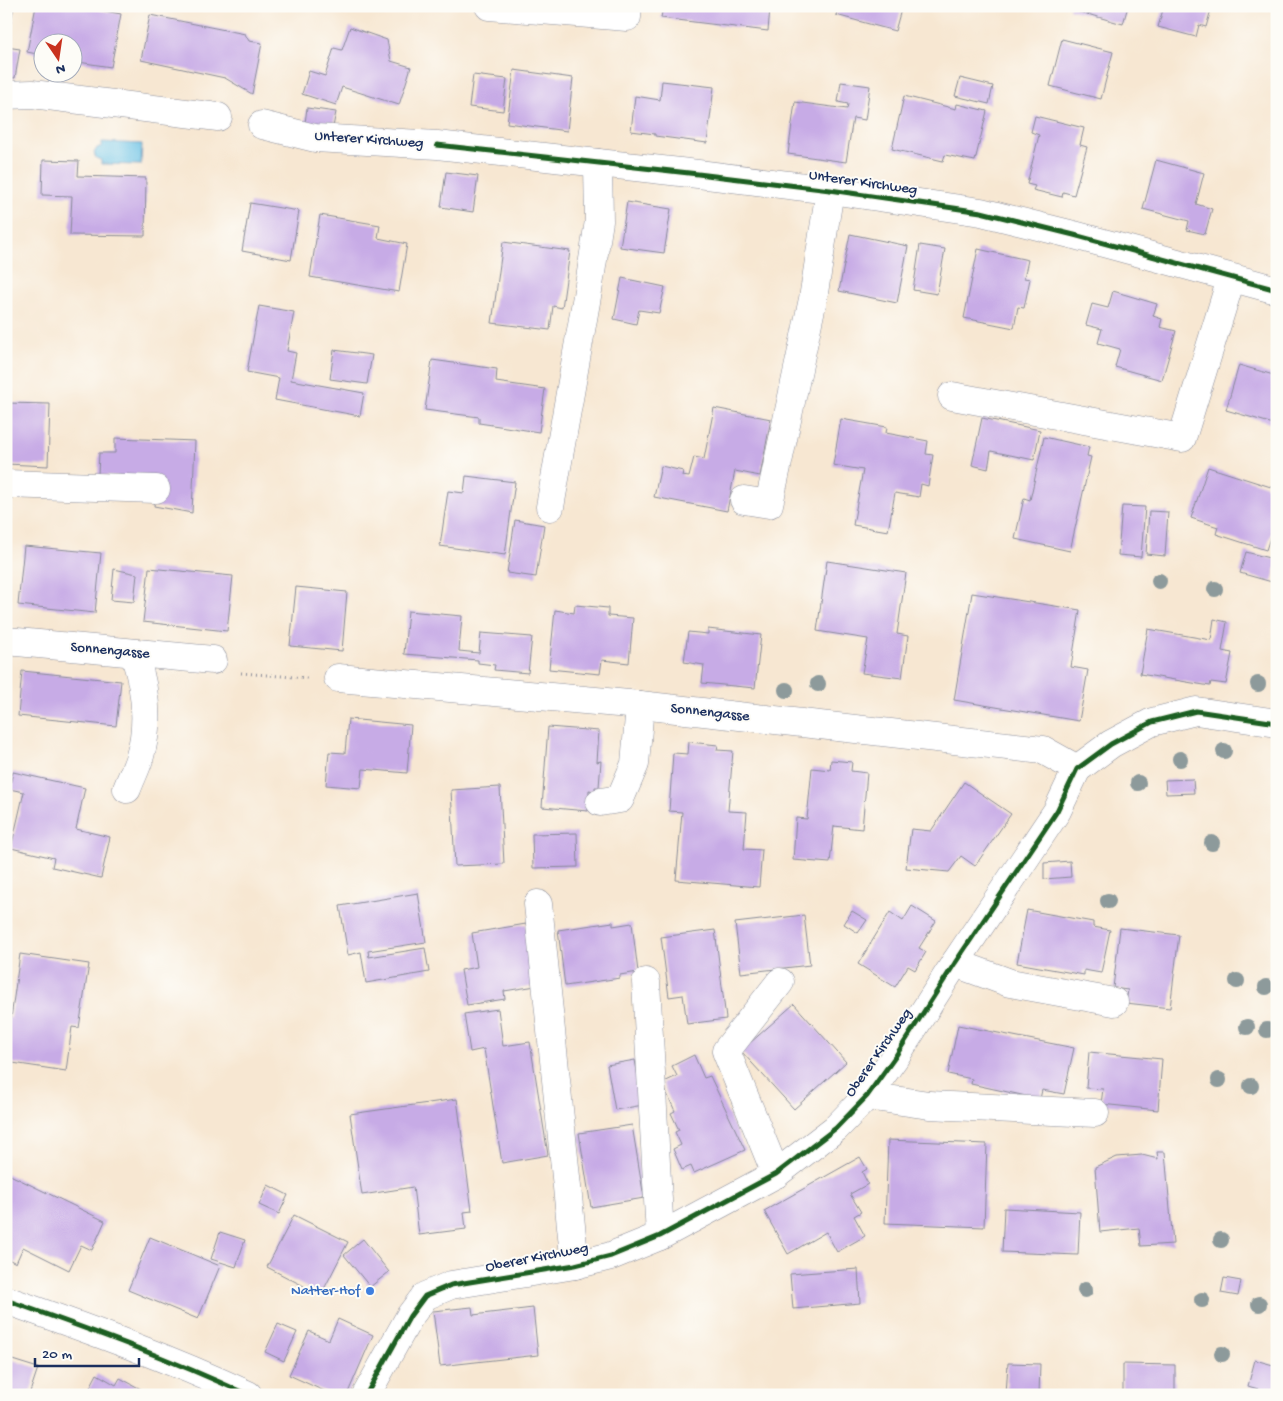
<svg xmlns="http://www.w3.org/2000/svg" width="1283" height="1401" viewBox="0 0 1283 1401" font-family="'Gochi Hand',sans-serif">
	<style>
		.water { fill: #67c1e5; stroke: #4178a2 }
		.building { fill: #c7abe6 }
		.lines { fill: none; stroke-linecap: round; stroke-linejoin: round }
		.minor-casing { stroke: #898b98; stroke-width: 29 }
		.path { stroke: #898b98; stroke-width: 3; stroke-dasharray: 1 4; stroke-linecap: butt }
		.minor { stroke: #fff; stroke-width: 28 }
		.cycleway-casing { stroke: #fdfcf7; stroke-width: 8 }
		.cycleway { stroke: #1b5e20; stroke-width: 5 }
		.tree { fill: #8d9a9b }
		.shop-dot { fill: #3f7fe0; stroke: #fdfcf7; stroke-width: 2 }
		.labels { text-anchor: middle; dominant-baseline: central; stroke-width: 4; stroke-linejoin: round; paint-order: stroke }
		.street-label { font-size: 15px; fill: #1b2f5e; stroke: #fdfcf7 }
		.shop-label { font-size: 15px; fill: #366cbe; stroke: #fdfcf7; text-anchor: end }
	</style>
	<rect width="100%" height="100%" fill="#fdfcf7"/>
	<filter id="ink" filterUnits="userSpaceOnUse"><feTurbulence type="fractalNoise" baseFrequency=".02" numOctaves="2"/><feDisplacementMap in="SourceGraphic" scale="10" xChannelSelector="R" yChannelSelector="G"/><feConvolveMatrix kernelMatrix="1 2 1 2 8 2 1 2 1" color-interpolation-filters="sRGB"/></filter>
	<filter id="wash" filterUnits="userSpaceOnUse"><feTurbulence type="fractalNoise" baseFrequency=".0096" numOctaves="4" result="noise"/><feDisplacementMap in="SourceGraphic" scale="20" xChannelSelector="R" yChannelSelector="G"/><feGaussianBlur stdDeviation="1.12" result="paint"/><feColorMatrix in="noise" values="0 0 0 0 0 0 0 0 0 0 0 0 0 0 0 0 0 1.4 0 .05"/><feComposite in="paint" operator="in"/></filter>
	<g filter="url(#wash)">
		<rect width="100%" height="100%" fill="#f7e7d2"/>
		<!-- water -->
		<polygon class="water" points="102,142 142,144 141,165 101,164 101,160 96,158 94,153 97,148 102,146"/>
		<g id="blocks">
			<!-- building -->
			<g class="building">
				<polygon points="6,6 14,6 10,26 6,25"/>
				<polygon points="36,6 78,6 121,14 111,67 72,61 72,42 42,42 42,55 27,52"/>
				<polygon points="663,6 756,6 770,8 768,31 661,18"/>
				<polygon points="839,6 902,6 895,31 836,15"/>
				<polygon points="1070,6 1128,6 1123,24 1069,9"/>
				<polygon points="1164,6 1212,6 1206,27 1199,25 1196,37 1158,27"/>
				<polygon points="150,15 245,34 249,41 262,43 252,94 225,78 141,60"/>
				<polygon points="350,27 387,40 391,61 411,67 399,105 342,87 336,105 302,94 309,71 325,76 334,48 342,50"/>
				<polygon points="1062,39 1113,52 1101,99 1050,86"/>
				<polygon points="6,47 20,49 15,78 6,77"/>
				<polygon points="514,70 573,78 567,131 507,123"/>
				<polygon points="473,75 507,79 503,111 469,107"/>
				<polygon points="960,78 993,86 989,104 955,96"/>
				<polygon points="662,81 714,87 707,143 655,136 655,134 631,131 635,96 660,100"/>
				<polygon points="841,82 870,86 865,120 853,118 846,162 788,154 795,102 847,109 848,104 838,102"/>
				<polygon points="904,96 956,109 957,104 987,111 975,161 945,155 943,161 892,149"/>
				<polygon points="307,108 336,112 333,127 305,123"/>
				<polygon points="1035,116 1084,128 1080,145 1087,147 1074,195 1063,192 1062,197 1033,190 1035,186 1027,184 1039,135 1031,132"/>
				<polygon points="43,160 79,161 78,176 146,178 145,236 70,235 72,196 42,195"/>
				<polygon points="1156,160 1204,173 1196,204 1212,209 1205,234 1187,230 1189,221 1143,209"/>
				<polygon points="446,172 478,176 473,212 441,207"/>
				<polygon points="627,202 671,209 664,253 620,247"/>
				<polygon points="250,203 299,211 291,260 242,251"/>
				<polygon points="320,215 380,225 378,238 407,244 399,292 310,277"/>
				<polygon points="850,234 908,246 897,303 839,291"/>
				<polygon points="503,242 570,251 562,308 553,306 550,330 492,323"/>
				<polygon points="920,245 945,249 937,294 913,290"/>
				<polygon points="978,249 1028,260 1024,278 1030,279 1024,308 1018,307 1014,328 964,318"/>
				<polygon points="622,278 665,287 659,313 639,310 636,324 614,319"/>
				<polygon points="1113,291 1157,304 1153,316 1162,319 1160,327 1176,331 1162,380 1115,367 1120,349 1098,343 1102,329 1086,325 1092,304 1108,308"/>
				<polygon points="259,306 294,312 287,351 296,353 291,380 364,393 360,416 275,400 279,378 247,372"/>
				<polygon points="334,350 372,355 367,384 330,379"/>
				<polygon points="432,360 497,369 496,382 545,389 539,432 479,423 479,417 425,410"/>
				<polygon points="1239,365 1277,376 1277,425 1226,410"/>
				<polygon points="6,403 50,404 48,466 6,464"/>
				<polygon points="714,408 771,419 760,476 735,471 727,511 654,497 661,466 683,471 682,476 689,477 694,457 704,459"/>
				<polygon points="982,418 1040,430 1034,460 991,451 988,469 972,465"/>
				<polygon points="841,419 887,427 886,433 928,441 926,454 933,455 928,486 921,484 919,497 895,493 888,531 853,525 863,470 833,465"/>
				<polygon points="1044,437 1089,447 1087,456 1091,457 1070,551 1015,539 1024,498 1030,500"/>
				<polygon points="115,438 195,441 192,513 154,506 157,479 98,475 99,453 115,453"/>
				<polygon points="1208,467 1277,489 1277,516 1266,550 1216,534 1218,527 1191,518"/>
				<polygon points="466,476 515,482 505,555 440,546 448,491 464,493"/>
				<polygon points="1122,506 1145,507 1141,557 1118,555"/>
				<polygon points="1149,511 1168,512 1165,556 1146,554"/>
				<polygon points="515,520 544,525 536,577 507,573"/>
				<polygon points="24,546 101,553 95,613 18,605"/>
				<polygon points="1246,552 1277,560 1272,582 1240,573"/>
				<polygon points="827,561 906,573 897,634 908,636 902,678 862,673 868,639 817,631"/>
				<polygon points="149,568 233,576 227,631 143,622"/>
				<polygon points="114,569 137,574 134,602 111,600"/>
				<polygon points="296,587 347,592 342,651 290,646"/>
				<polygon points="972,593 1080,610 1071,667 1088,670 1079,721 954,700"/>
				<polygon points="575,605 608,608 608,616 633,618 629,663 602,660 600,674 549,669 555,610 574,613"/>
				<polygon points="408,611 462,616 459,651 479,653 481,633 532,637 528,673 494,670 495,665 478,663 478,660 404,654"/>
				<polygon points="1214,619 1227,622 1222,651 1232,653 1226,684 1211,682 1210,686 1140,674 1148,629 1211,640"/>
				<polygon points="708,629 761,635 755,688 702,683 704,665 684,662 688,632 708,634"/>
				<polygon points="22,671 121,681 116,726 18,716"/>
				<polygon points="348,719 411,725 407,773 363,769 361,788 326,785 329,752 345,753"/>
				<polygon points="548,727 599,731 597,762 601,761 599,787 595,787 595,791 589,790 588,811 542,807"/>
				<polygon points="689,742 718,745 717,750 733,751 728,811 747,812 744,849 762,850 759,887 676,880 682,812 669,811 673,753 688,754"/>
				<polygon points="831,760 852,762 851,771 867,773 862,829 834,826 830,863 793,860 796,818 807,819 812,768 830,770"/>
				<polygon points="13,772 85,788 76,829 110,837 101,878 52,867 54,858 11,848 24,792 9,789"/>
				<polygon points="1193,779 1194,793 1166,794 1165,780"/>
				<polygon points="964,782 1011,814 975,866 961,856 949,872 906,868 911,829 931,831"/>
				<polygon points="500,787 504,864 455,866 451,790"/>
				<polygon points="577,833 578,867 533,868 532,834"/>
				<polygon points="1070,861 1071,877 1044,879 1044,863"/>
				<polygon points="418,893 426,942 368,951 369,957 425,948 429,972 366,983 361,952 348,955 340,906"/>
				<polygon points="912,906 936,921 919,948 926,952 915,970 908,966 895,987 858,964 890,912 903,921"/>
				<polygon points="1027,910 1093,922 1093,927 1110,930 1101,973 1084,970 1084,975 1017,963"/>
				<polygon points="852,911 867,920 858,933 844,924"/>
				<polygon points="804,915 810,965 741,973 735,923"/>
				<polygon points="613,922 613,926 632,923 638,972 620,975 620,978 565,986 558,930"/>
				<polygon points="526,924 536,986 504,991 505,999 467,1005 461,970 477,967 472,933"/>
				<polygon points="1120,928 1179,935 1170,1008 1126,1003 1128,990 1113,988"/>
				<polygon points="715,930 726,1019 687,1024 683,995 669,997 661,937"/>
				<polygon points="20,954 89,964 79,1028 72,1027 66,1071 6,1062 6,1018 11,1018"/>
				<polygon points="794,1004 846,1062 794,1109 741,1051"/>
				<polygon points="498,1009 503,1046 530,1042 548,1155 502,1163 484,1049 470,1052 464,1014"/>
				<polygon points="958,1025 1074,1048 1064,1094 1042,1090 1040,1099 971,1084 972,1079 948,1074"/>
				<polygon points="1089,1052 1162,1059 1158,1110 1101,1104 1103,1089 1086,1088"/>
				<polygon points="694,1055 704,1078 710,1076 745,1150 694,1173 691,1166 682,1170 673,1149 681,1145 675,1132 679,1130 671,1113 675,1111 662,1083 677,1076 672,1066"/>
				<polygon points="635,1060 643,1105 615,1110 607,1065"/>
				<polygon points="457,1099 472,1211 464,1212 466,1229 419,1235 413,1187 362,1195 350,1114"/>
				<polygon points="632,1125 644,1198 591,1207 579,1133"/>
				<polygon points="888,1140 987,1144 984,1227 885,1223"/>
				<polygon points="1157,1152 1165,1152 1173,1244 1141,1246 1139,1228 1100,1232 1095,1167 1117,1157 1142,1155 1158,1159"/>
				<polygon points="860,1157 867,1169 862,1172 868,1184 850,1194 861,1212 854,1216 865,1236 837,1252 826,1232 788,1254 764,1211"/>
				<polygon points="6,1173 105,1221 92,1250 81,1245 69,1270 23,1247 16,1263 6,1258"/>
				<polygon points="268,1185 288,1195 279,1214 259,1205"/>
				<polygon points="1004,1208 1080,1212 1078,1255 1002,1252"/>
				<polygon points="294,1215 348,1242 321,1295 267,1267"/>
				<polygon points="220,1232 245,1240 236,1267 211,1259"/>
				<polygon points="150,1237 220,1266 198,1319 128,1290"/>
				<polygon points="363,1239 389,1272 370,1287 344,1255"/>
				<polygon points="858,1269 860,1303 793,1309 790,1274"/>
				<polygon points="1224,1278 1241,1281 1238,1296 1221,1293"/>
				<polygon points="472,1307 473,1315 533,1308 538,1355 440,1366 433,1311"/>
				<polygon points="338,1319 373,1335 347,1395 333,1395 289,1375 309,1331 329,1340"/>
				<polygon points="278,1324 297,1332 284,1361 265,1352"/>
				<polygon points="6,1358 38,1368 29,1395 6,1395"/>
				<polygon points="1255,1360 1277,1366 1277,1395 1257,1395 1258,1389 1248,1386"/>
				<polygon points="1008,1363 1040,1364 1039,1395 1006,1395"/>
				<polygon points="1123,1364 1175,1365 1175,1395 1123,1395"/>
				<polygon points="97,1374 116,1385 120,1378 152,1395 86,1395"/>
			</g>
		</g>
	</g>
	<g filter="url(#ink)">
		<use href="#blocks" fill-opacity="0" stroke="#898b98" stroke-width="1"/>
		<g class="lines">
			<!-- minor casing -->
			<g class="minor-casing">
				<g id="minor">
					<polyline points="489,6 627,17 628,6"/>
					<polyline points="6,95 32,94 218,117"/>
					<polyline points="262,125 315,138 437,145 698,174 830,190 981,212 1074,235 1277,290"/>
					<polyline points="952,396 1182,438 1231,279"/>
					<polyline points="6,484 156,489"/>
					<polyline points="744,500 769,504 813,299 830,190"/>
					<polyline points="550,507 590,279 599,221 598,163"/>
					<polyline points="6,641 213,660"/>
					<polyline points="338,678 640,705 1043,750 1077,769"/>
					<path d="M127 789C131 778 137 767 140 756 150 722 145 686 134 653"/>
					<polyline points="600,802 620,799 635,764 640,705"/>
					<polyline points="538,904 575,1265"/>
					<polyline points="955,963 1010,983 1114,1002"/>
					<polyline points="646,982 660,1236"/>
					<polyline points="867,1096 929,1105 1095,1113"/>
					<polyline points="776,1174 726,1051 780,982"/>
					<path d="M6 1300C88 1329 169 1358 248 1395"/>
					<polyline points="366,1395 410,1316 425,1296 451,1285 575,1265 611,1256 660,1236 776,1174 836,1128 867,1096 895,1057 955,963 1057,811 1077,769 1111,744 1152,722 1196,711 1277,723"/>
				</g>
			</g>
			<!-- path -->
			<polyline class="path" points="241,673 307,678"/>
			<!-- minor -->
			<use href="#minor" class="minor"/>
			<!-- cycleway casing -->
			<g class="cycleway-casing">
				<g id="cycleway">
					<polyline points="437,145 698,174 830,190 981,212 1074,235 1277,290"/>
					<path d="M6 1300C88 1329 169 1358 248 1395"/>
					<polyline points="366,1395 410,1316 425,1296 451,1285 575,1265 611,1256 660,1236 776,1174 836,1128 867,1096 895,1057 955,963 1057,811 1077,769 1111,744 1152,722 1196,711 1277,723"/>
				</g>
			</g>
			<!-- cycleway -->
			<use href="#cycleway" class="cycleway"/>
		</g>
		<!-- trees -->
		<g class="tree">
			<circle cx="1159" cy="581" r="8"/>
			<circle cx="1215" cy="589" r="8"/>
			<circle cx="818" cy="684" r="8"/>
			<circle cx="1258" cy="684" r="8"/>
			<circle cx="786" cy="690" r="8"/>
			<circle cx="1224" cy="751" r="8"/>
			<circle cx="1180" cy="759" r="8"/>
			<circle cx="1138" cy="783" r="8"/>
			<circle cx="1212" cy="843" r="8"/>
			<circle cx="1108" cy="901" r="8"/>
			<circle cx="1237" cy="981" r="8"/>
			<circle cx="1266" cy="987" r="8"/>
			<circle cx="1247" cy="1027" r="8"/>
			<circle cx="1267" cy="1030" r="8"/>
			<circle cx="1219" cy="1080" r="8"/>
			<circle cx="1251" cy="1086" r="8"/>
			<circle cx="1221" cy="1240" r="8"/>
			<circle cx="1085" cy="1290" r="8"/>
			<circle cx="1202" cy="1300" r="8"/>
			<circle cx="1259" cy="1304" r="8"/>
			<circle cx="1222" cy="1354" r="8"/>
		</g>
	</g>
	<!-- markers -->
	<circle class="shop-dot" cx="370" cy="1291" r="5"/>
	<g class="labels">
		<!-- street labels -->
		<g class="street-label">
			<text transform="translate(369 140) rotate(4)">Unterer Kirchweg</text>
			<text transform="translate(863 183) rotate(8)">Unterer Kirchweg</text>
			<text transform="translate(110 651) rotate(5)">Sonnengasse</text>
			<text transform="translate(710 713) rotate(6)">Sonnengasse</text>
			<text transform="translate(879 1053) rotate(-55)">Oberer Kirchweg</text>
			<text transform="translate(537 1258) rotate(-11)">Oberer Kirchweg</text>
		</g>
		<!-- shop labels -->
		<g class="shop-label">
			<text x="360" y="1291">Natter-Hof</text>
		</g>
	</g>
	<!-- margin -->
	<rect width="1283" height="1401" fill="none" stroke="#fdfcf7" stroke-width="25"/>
	<!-- north arrow -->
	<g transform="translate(58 58) rotate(167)"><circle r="24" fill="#fdfcf7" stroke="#a3aaba"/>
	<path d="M0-4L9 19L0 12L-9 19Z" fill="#c8321e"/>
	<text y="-8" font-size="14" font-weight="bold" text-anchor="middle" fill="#1b2f5e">N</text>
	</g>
	<!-- scale -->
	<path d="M35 1358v8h104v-8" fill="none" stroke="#1b2f5e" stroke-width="2.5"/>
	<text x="42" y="1358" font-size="15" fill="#1b2f5e" stroke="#fdfcf7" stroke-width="4" paint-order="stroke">20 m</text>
</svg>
